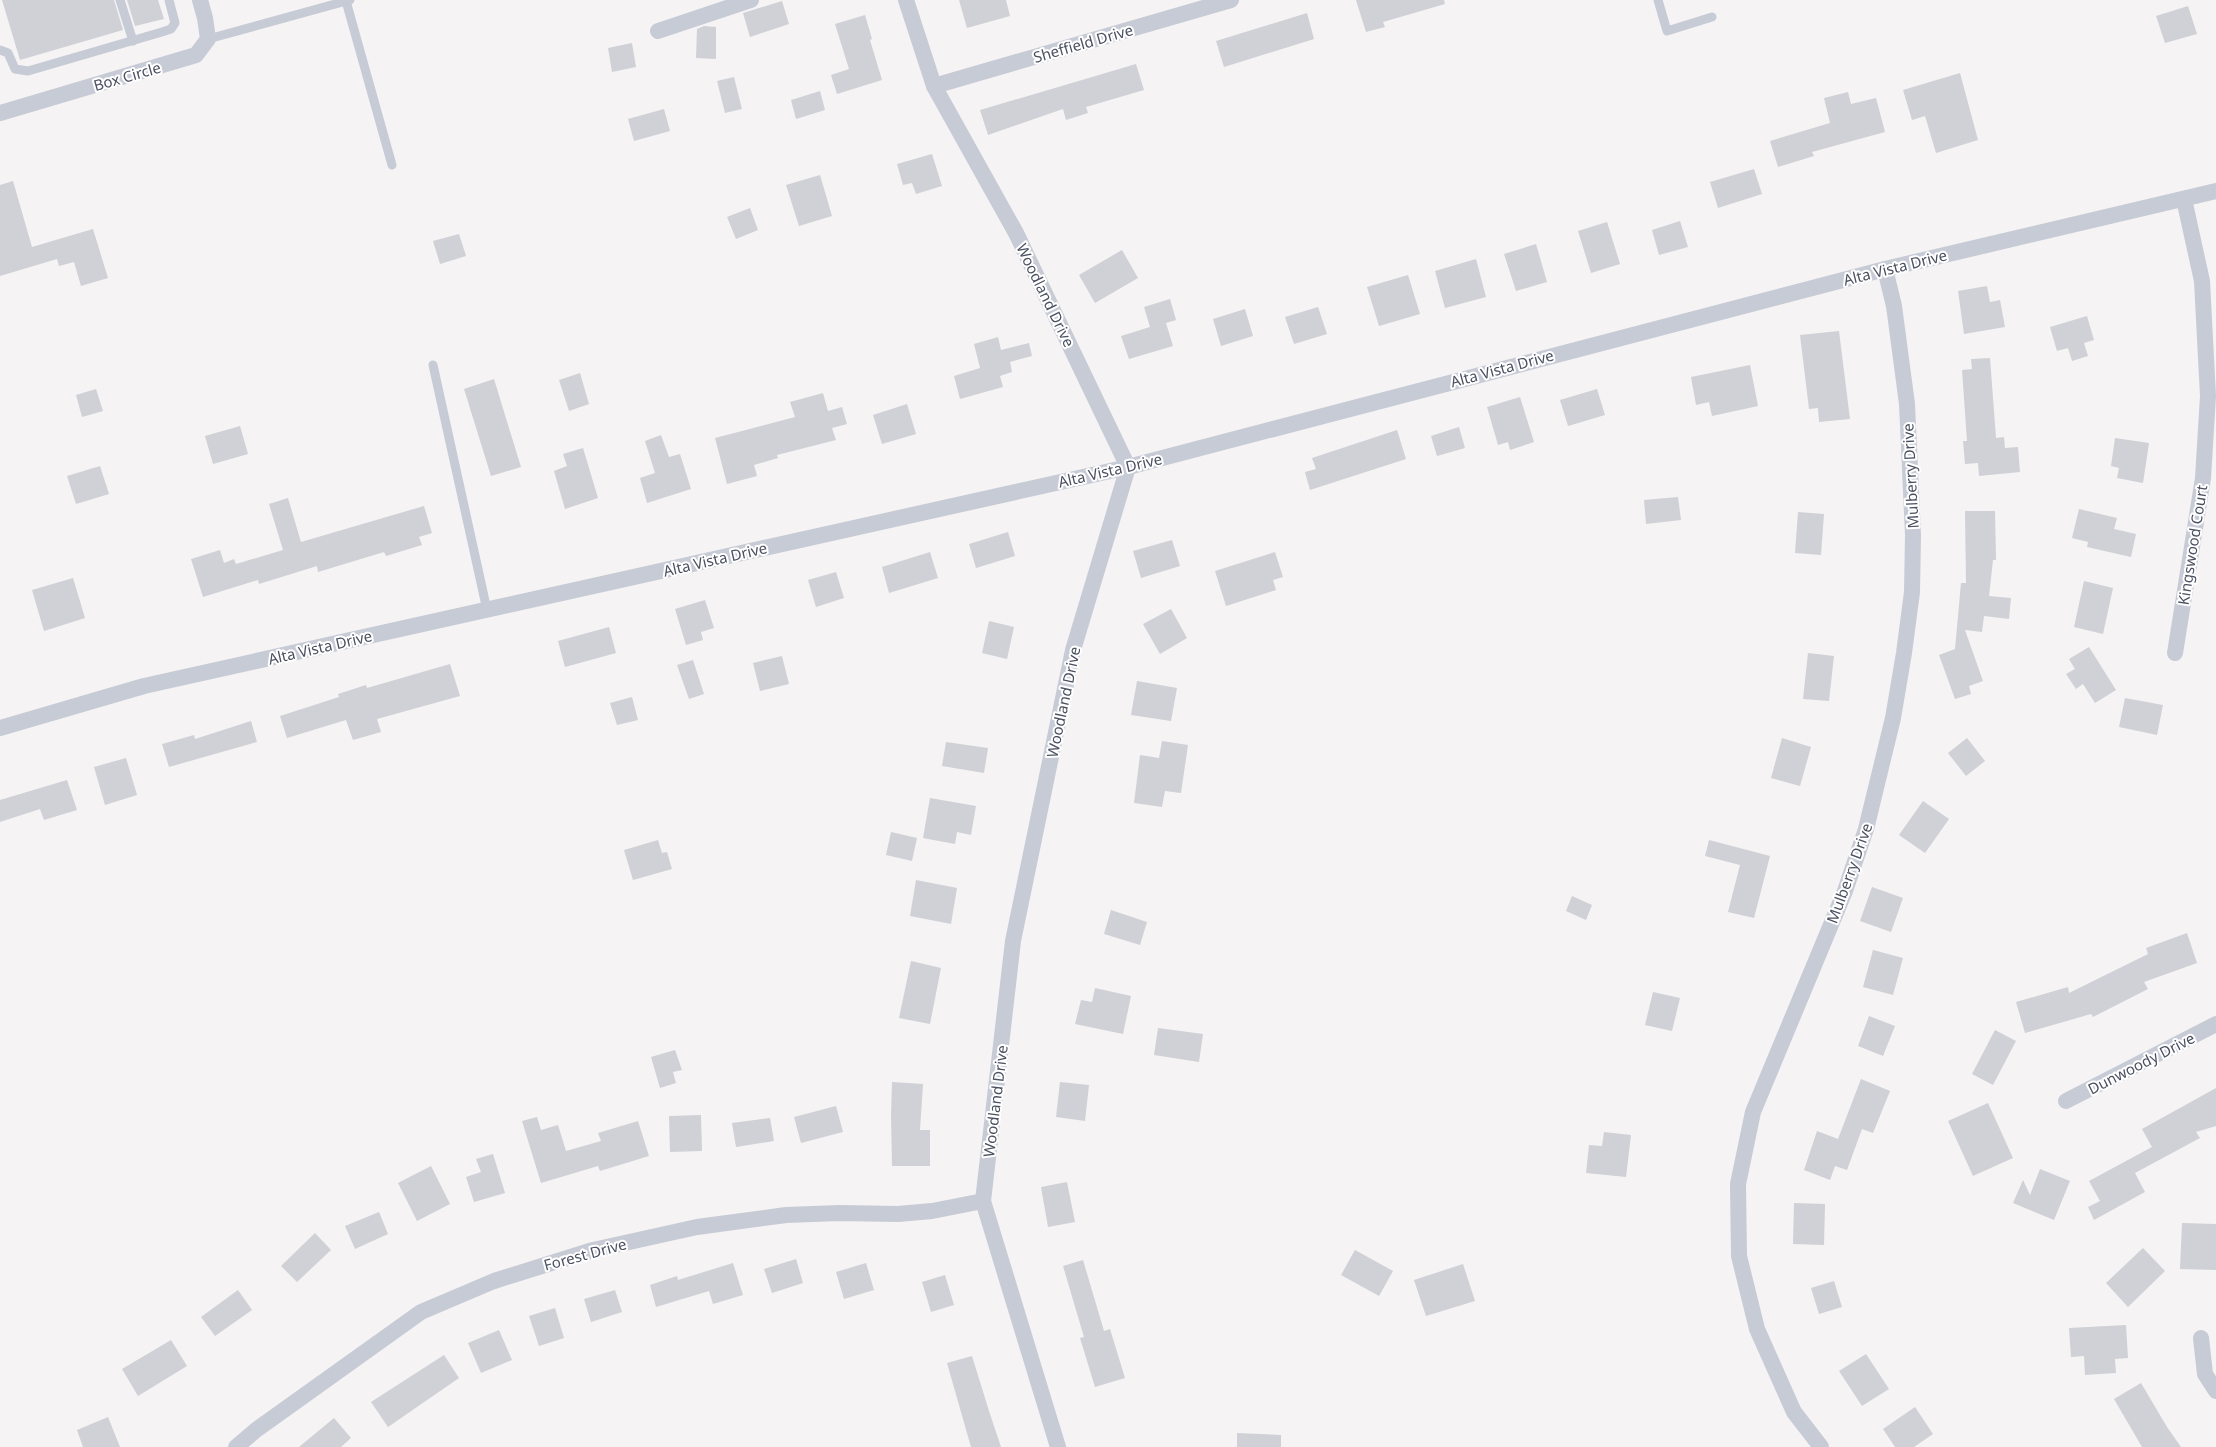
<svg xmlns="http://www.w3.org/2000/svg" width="2216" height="1447" viewBox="0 0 2216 1447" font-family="'Noto Sans',sans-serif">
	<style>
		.building { fill: #cfd1d6 }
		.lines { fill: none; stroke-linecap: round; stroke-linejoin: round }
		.service { stroke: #c7cbd6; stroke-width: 9 }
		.minor { stroke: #c7cbd6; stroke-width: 16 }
		.labels { text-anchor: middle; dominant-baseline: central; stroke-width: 4; stroke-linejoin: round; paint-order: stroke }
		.street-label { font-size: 15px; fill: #4a5060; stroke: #fff }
	</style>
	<rect width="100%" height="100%" fill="#f5f3f3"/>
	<!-- building -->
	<g class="building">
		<polygon points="2,0 114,0 123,30 20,60"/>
		<polygon points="127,0 158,0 164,19 135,26"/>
		<polygon points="959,0 1006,0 1010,16 967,28"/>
		<polygon points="1356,0 1444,0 1445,4 1383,22 1385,27 1366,32"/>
		<polygon points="782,1 789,24 750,37 743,13"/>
		<polygon points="2188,6 2197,34 2165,43 2156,16"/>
		<polygon points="1307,13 1314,39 1224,67 1216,41"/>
		<polygon points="865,15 872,39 870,40 882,80 837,94 831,75 849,69 835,24"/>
		<polygon points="704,26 716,27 716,59 696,58 697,29"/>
		<polygon points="632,43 636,67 612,72 608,48"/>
		<polygon points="1136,64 1144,90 1086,107 1088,113 1066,120 1063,109 988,135 980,110"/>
		<polygon points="1960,73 1978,140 1936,153 1925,116 1912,120 1903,90"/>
		<polygon points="734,77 742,109 725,113 717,81"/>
		<polygon points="820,91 825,110 796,119 791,100"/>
		<polygon points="1848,92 1851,104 1876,98 1885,132 1812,152 1814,156 1778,167 1770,141 1830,123 1824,98"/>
		<polygon points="664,109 670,131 634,141 628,119"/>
		<polygon points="932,154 942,186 916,194 912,183 903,185 897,164"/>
		<polygon points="1754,169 1762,194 1718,208 1710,182"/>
		<polygon points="820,175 832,216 799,226 786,185"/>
		<polygon points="13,181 32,247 93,229 108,278 81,286 74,262 59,266 57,259 0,276 0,185"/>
		<polygon points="750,208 758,230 736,239 727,217"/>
		<polygon points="1680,221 1688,247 1659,255 1652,230"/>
		<polygon points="1607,222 1620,264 1591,273 1578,231"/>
		<polygon points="459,234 466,256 440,264 433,241"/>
		<polygon points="1536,244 1547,282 1516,291 1504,254"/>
		<polygon points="1122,250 1138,278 1095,303 1079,275"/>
		<polygon points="1476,259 1486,297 1445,308 1435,271"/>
		<polygon points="1408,275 1420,314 1379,326 1367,287"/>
		<polygon points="1987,286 1990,302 2000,300 2005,327 1964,334 1958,291"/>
		<polygon points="1170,299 1176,320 1166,323 1173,346 1129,359 1121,336 1150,327 1144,307"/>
		<polygon points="1318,307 1327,334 1294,344 1285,317"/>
		<polygon points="1245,309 1253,336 1221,346 1213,319"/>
		<polygon points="2087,316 2094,340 2084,343 2088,356 2072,361 2068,348 2057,351 2050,327"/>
		<polygon points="1839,331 1850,419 1819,422 1818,408 1809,409 1800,335"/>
		<polygon points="998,337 1001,350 1029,343 1032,356 1010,362 1012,372 1000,376 1003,387 960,399 954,376 980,368 974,344"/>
		<polygon points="1990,358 1996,438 2004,437 2005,448 2018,447 2020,472 1979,476 1978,463 1965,464 1963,441 1967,441 1962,370 1972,369 1971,359"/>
		<polygon points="1750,365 1758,406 1712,416 1709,402 1696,405 1691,377"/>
		<polygon points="580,373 589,404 569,411 559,380"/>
		<polygon points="494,379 521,467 491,476 464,389"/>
		<polygon points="96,389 103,411 82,417 76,395"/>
		<polygon points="1597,389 1605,415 1568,426 1560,400"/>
		<polygon points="823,393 828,411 842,407 847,424 832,428 836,440 777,455 778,458 754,465 757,476 727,484 715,438 795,417 790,402"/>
		<polygon points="1520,397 1534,442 1510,450 1508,442 1498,445 1487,407"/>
		<polygon points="907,404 916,434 882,444 873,415"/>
		<polygon points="240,426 248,454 213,464 205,436"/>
		<polygon points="1459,427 1465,448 1437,456 1431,436"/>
		<polygon points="1397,430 1406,459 1310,490 1305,472 1316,469 1312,458"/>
		<polygon points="661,435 669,457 680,454 691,489 647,503 640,478 655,473 645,441"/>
		<polygon points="2115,438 2149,443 2143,483 2117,478 2119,468 2111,466"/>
		<polygon points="583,448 598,498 565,509 554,471 567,466 563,454"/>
		<polygon points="100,466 109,494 76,504 67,476"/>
		<polygon points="1678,497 1681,520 1646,524 1644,500"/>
		<polygon points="288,498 301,542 424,506 432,533 419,537 422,545 386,556 384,552 318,572 317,566 259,584 258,580 203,597 191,559 220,550 224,563 234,559 236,564 283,550 269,504"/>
		<polygon points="2079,509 2117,518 2114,529 2136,534 2131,557 2087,547 2088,542 2072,538"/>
		<polygon points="1965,511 1995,511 1996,560 1993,560 1989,596 2011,598 2009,619 1984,616 1982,632 1965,630 1983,681 1969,686 1971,694 1955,699 1939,655 1955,649 1961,583 1966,583"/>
		<polygon points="1798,512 1824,514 1821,555 1795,553"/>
		<polygon points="1008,532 1015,556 976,568 969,544"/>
		<polygon points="1172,540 1180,566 1141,578 1133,551"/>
		<polygon points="930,552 938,578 889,593 882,567"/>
		<polygon points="1275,552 1283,577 1273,580 1276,590 1226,606 1215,571"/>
		<polygon points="836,572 844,598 816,607 808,580"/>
		<polygon points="73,578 85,618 44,631 32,590"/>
		<polygon points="2084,581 2113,588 2103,634 2074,627"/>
		<polygon points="705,600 714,628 701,632 703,640 686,645 675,609"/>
		<polygon points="1171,609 1187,638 1160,654 1143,624"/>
		<polygon points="989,621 1014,627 1007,659 982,653"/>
		<polygon points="609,627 616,653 565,667 558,641"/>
		<polygon points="2089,647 2116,690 2095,703 2083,684 2076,689 2066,674 2075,669 2069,659"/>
		<polygon points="1808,653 1834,656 1829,701 1803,699"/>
		<polygon points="782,656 789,684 760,691 753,663"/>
		<polygon points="693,660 704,694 689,699 677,665"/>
		<polygon points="450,664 460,696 377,719 381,732 353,740 346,720 287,738 280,716 339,697 338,694 366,685 367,688"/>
		<polygon points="1137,681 1177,688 1171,721 1131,715"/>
		<polygon points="632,697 638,720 617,725 610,703"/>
		<polygon points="2125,698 2163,705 2157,735 2119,727"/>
		<polygon points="251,721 257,742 169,767 162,744 194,735 195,739"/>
		<polygon points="1782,738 1811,747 1800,786 1771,778"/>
		<polygon points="1967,738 1985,761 1966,776 1948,753"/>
		<polygon points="1162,741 1188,745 1181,793 1165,791 1162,807 1134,803 1140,755 1159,758"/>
		<polygon points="946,742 988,748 984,773 942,766"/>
		<polygon points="126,758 137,795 105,805 94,767"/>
		<polygon points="67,780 77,810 44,820 40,809 0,822 0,800"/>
		<polygon points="930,798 976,806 971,835 957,832 955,844 923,838"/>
		<polygon points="1923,801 1949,819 1925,853 1899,835"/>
		<polygon points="891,832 917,838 912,861 886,855"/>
		<polygon points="658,840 662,853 667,852 672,869 633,880 624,850"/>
		<polygon points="1709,840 1770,856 1754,918 1728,912 1740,865 1705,856"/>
		<polygon points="916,880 957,888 951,924 910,916"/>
		<polygon points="1872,887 1903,898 1891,932 1860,921"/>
		<polygon points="1572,896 1592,905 1586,920 1566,911"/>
		<polygon points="1111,910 1147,922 1140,945 1104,934"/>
		<polygon points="2187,933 2197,963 2144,982 2148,989 2093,1017 2091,1014 2025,1033 2016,1002 2068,987 2069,993 2148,954 2146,948"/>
		<polygon points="1873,950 1903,958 1893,995 1863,987"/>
		<polygon points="911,961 941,968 930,1024 899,1018"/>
		<polygon points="1095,988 1131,996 1123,1034 1075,1024 1081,1000 1092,1002"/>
		<polygon points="1653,992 1680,998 1672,1031 1645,1025"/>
		<polygon points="1869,1016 1895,1026 1883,1056 1858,1046"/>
		<polygon points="1158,1028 1203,1034 1199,1062 1154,1055"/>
		<polygon points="1995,1030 2016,1041 1993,1085 1972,1074"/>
		<polygon points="675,1050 682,1070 673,1072 676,1083 660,1088 651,1057"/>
		<polygon points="1861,1079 1890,1091 1873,1133 1862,1129 1847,1170 1835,1166 1830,1180 1804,1170 1817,1131 1838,1139"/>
		<polygon points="892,1082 923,1084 920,1130 930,1130 930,1166 892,1166 891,1115"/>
		<polygon points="1060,1082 1089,1085 1085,1121 1056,1117"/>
		<polygon points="2216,1088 2216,1126 2196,1132 2200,1138 2135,1173 2145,1192 2094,1220 2088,1207 2100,1201 2089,1181 2152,1147 2142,1129"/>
		<polygon points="1988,1103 2013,1158 1973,1176 1948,1121"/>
		<polygon points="836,1106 843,1132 801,1143 794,1117"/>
		<polygon points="701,1115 702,1151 670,1152 669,1116"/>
		<polygon points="537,1117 541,1130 558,1125 566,1151 601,1141 598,1133 638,1121 649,1156 600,1171 598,1166 541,1183 522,1121"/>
		<polygon points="770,1118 774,1141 736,1147 732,1123"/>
		<polygon points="1604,1132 1631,1135 1626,1177 1586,1173 1589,1145 1602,1146"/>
		<polygon points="493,1154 505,1193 474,1202 466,1177 481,1172 476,1159"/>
		<polygon points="431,1166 450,1204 417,1221 398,1183"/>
		<polygon points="2040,1169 2070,1181 2054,1220 2013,1203 2023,1180 2030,1195"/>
		<polygon points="1067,1182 1075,1222 1048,1227 1041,1187"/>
		<polygon points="1794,1203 1825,1204 1824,1245 1793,1244"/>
		<polygon points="379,1212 388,1234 355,1249 345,1226"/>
		<polygon points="2182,1223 2216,1224 2216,1270 2180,1269"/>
		<polygon points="315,1233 331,1250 297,1282 281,1266"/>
		<polygon points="2143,1248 2165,1271 2128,1307 2106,1283"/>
		<polygon points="1355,1250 1393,1271 1379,1296 1341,1275"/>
		<polygon points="796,1259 803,1283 772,1293 764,1269"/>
		<polygon points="1083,1260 1104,1331 1110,1329 1125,1378 1095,1387 1080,1338 1084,1337 1063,1266"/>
		<polygon points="733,1263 743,1295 713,1304 709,1291 656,1307 650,1285 677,1276 678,1280"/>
		<polygon points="866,1263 874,1290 844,1299 836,1272"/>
		<polygon points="1463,1264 1475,1301 1426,1316 1414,1280"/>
		<polygon points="945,1275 954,1305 931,1312 922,1282"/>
		<polygon points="1834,1281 1842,1307 1819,1314 1811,1288"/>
		<polygon points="238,1290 252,1310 215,1336 201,1317"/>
		<polygon points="615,1290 622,1312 591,1322 584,1299"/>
		<polygon points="555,1308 564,1338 539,1346 529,1316"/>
		<polygon points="2126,1325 2128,1358 2115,1359 2116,1373 2085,1375 2084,1356 2071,1357 2069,1328"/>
		<polygon points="499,1330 512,1360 481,1373 468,1343"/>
		<polygon points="171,1340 187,1366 138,1396 122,1369"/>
		<polygon points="1866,1354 1889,1389 1862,1406 1839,1371"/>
		<polygon points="444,1355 459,1378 388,1427 371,1402"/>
		<polygon points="972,1356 989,1411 1001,1447 971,1447 947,1363"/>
		<polygon points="2141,1383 2167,1427 2181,1447 2142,1447 2114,1399"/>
		<polygon points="1915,1407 1933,1434 1914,1447 1895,1447 1883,1429"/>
		<polygon points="108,1417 120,1447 83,1447 77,1430"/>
		<polygon points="334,1418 351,1438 341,1447 299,1447"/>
		<polygon points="1237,1433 1281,1435 1281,1447 1237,1447"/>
	</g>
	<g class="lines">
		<!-- service -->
		<g class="service">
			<polyline points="120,0 133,41"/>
			<polyline points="1658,0 1667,31 1712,17"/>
			<polyline points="346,1 392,165"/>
			<polyline points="208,39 350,0"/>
			<polyline points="0,50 8,53 15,69 28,71 162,32 171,29 175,23 169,0"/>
			<polyline points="433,365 487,610"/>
		</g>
		<!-- minor -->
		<g class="minor">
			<polyline points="906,0 934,86 1016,233 1128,467 1073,650 1013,941 983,1201 1058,1447"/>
			<polyline points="658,31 751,0"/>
			<polyline points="934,86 1231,0"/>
			<polyline points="0,113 196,55 208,39 205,18 200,0"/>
			<polyline points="2175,653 2203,478 2208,396 2202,281 2184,199"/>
			<polyline points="0,728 144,686 1128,467 1885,269 2216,191"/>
			<polyline points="2066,1101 2216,1024"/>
			<polyline points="2201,1338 2205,1374 2216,1391"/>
			<polyline points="236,1447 256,1430 421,1312 494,1281 593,1250 697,1227 786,1215 840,1213 898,1214 932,1211 983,1201"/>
			<polyline points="1821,1447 1794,1412 1757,1329 1739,1256 1738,1184 1753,1112 1845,891 1866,829 1893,718 1904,653 1912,592 1913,535 1907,404 1894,306 1885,269"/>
		</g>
	</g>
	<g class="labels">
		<!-- street labels -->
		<g class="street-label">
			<text transform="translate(1083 43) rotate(-16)">Sheffield Drive</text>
			<text transform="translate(127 76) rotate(-16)">Box Circle</text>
			<text transform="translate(1895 267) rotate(-14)">Alta Vista Drive</text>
			<text transform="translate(1046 295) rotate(64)">Woodland Drive</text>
			<text transform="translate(1502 368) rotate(-15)">Alta Vista Drive</text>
			<text transform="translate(1110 470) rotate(-13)">Alta Vista Drive</text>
			<text transform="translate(1910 476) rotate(-93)">Mulberry Drive</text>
			<text transform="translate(2192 545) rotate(-81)">Kingswood Court</text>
			<text transform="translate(715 559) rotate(-13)">Alta Vista Drive</text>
			<text transform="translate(320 647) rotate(-13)">Alta Vista Drive</text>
			<text transform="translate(1063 702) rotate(-78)">Woodland Drive</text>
			<text transform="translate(1849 873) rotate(-70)">Mulberry Drive</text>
			<text transform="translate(2141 1063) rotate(-27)">Dunwoody Drive</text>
			<text transform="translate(995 1101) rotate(-83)">Woodland Drive</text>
			<text transform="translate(585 1254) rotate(-15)">Forest Drive</text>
		</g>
	</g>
</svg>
